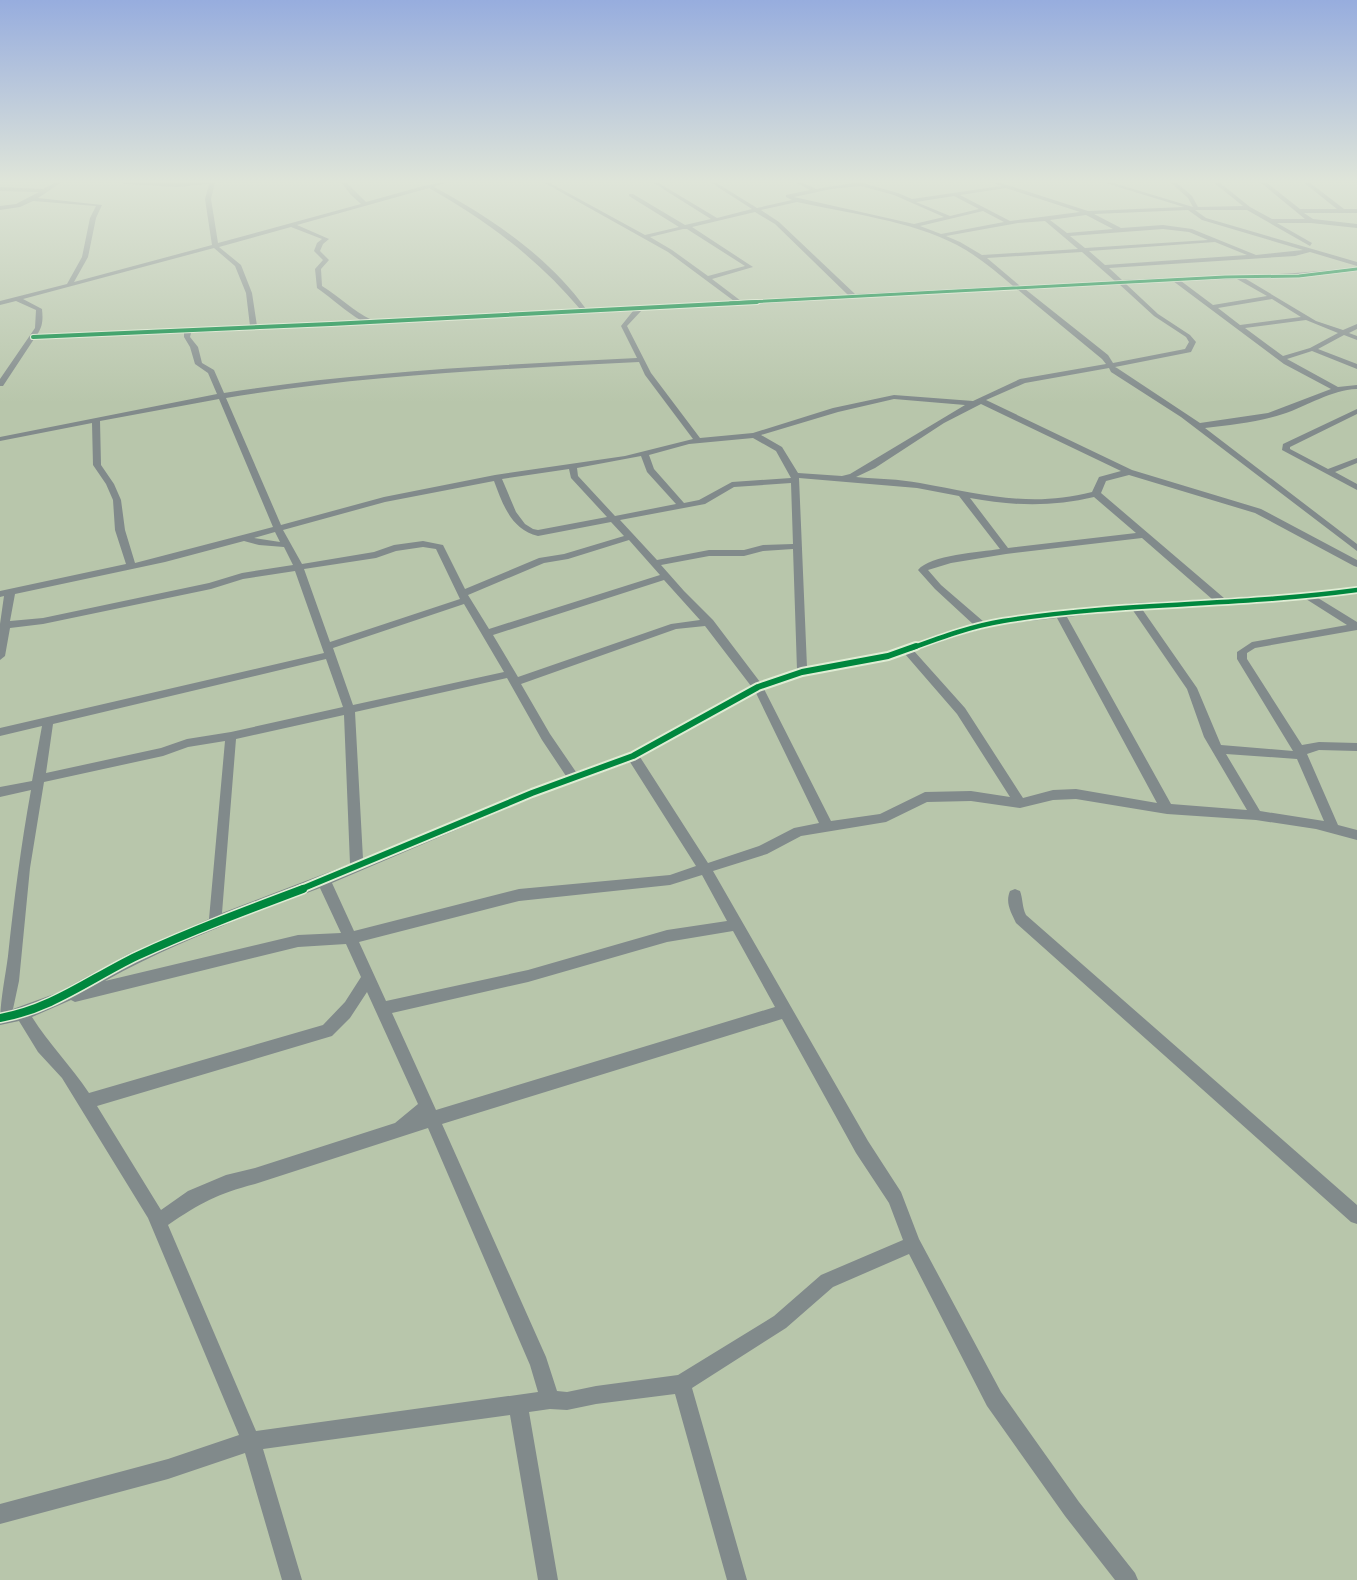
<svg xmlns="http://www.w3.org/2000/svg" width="1357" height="1580" viewBox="0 0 1357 1580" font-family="'Roboto Serif',serif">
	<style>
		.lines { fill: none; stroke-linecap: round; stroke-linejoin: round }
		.minor { fill: #818a8b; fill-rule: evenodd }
		.cycleway-far4-casing { stroke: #dfedd4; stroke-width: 4.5 }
		.cycleway-far3-casing { stroke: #dfedd4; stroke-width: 6 }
		.cycleway-far2-casing { stroke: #dfedd4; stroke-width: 8 }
		.cycleway-far1-casing { stroke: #dfedd4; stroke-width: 10 }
		.cycleway-casing { stroke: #dfedd4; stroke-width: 11 }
		.cycleway-far4 { stroke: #00873e; stroke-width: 3 }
		.cycleway-far3 { stroke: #00873e; stroke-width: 4 }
		.cycleway-far2 { stroke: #00873e; stroke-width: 4.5 }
		.cycleway-far1 { stroke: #00873e; stroke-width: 6 }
		.cycleway { stroke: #00873e; stroke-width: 8 }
	</style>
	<rect width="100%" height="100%" fill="#b8c6ab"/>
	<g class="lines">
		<!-- minor -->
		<g class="minor">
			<path d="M56 182H62L38 198 102 205 96 218 88 257 74 282 212 245 205 199 209 184 177 187 124 184 122 182 177 183 215 182 211 199 218 243 361 204 351 195 341 182H346L366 202 427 185 447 182 434 187C491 218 548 256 586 309L734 301 668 252 543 182H548L645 235 679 227 629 196V194H633L685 225 711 219 652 182H657L717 218 752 209 710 182H715L757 208 792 200 786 197V195L810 190 795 182H801L816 189 859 182 898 193 912 199 1001 186 991 182H998L1088 211 1184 207 1102 182H1110L1193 207 1188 198 1170 182H1176L1192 196 1198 207 1243 206 1213 182H1219L1250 207 1272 219H1305L1260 182H1266L1300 209H1337L1303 182H1309L1344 209H1357V213H1304L1313 219 1357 224V228L1311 223H1277L1312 243 1310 246 1247 210H1195L1206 218 1357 262V266L1310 252 1295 256 1109 268 1122 280C1200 276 1279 277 1357 267V271L1299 278 1246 279 1316 321 1343 330 1357 324V329L1349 333 1357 336V340L1344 335 1318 349 1357 364V369L1312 351 1287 359 1338 387 1357 385V389C1330 390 1308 406 1283 414 1258 422 1231 425 1205 428L1357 544V551L1181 417 1111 372 1109 368 1025 383 986 400 1132 470 1261 509 1357 560V567L1354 566 1255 513 1129 475 1106 481 1101 493 1224 598 1312 593 1357 587V593L1318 598 1357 622V630L1255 648 1247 653V659L1302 745 1319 742 1357 743V751L1319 750 1307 754 1338 825 1357 830V840L1316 829 1256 820 1167 814 1076 799 1053 800 1020 808 971 801 927 802 886 822 801 836 767 854 713 871 868 1141 901 1192 919 1239 1001 1392 1079 1502 1135 1573 1138 1580H1115L1065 1516 987 1406 909 1254 833 1287 786 1328 692 1388 747 1580H727L675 1394 596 1404 567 1410 550 1409 529 1412 558 1580H538L510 1415 263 1449 302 1580H282L245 1453 168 1479 0 1524V1504L168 1459 239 1435 148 1218 62 1078 38 1052 19 1021 0 1025C0 1001 5 979 8 956 14 900 21 845 31 790L0 797V787L32 781 42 726 0 736V728L324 653 295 571 243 579 211 589 43 624 10 628 5 656 0 660V624L4 596 0 597V591L126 564 115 530 113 500 106 484 93 465 92 423 0 441V437L217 394 208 373 195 364 190 347 184 337V333L34 339 3 386H0V379L35 328 36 310 16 301 0 305V301L67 284 82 257 90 218 96 206 33 201 20 207 0 210V206L16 204 39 192 0 191V187L43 189ZM861 186 894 195 944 217 914 224 794 197 831 189ZM429 188C487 221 537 258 580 309L372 320C353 311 340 297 322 286L321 269 329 260 320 251 323 244 329 239 297 225ZM1006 188 1080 212 1010 221 960 195ZM954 196 979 209 950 216 916 202ZM797 202C847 213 912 221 957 245 978 256 995 271 1013 286L855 294 779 222 761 210ZM1188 210 1202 220 1303 250 1256 255 1192 229 1163 225 1121 228 1094 214ZM983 211 1004 222 941 234 920 226ZM755 212 775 224 848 295 741 301 712 279 753 267 692 227ZM1086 215 1113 229 1067 233 1050 220ZM1045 221 1078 249 982 255 960 242 946 236 1018 223ZM291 227 322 239 317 243 314 251 323 260 315 269 317 288C333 299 346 312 362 321L257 326 252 293 241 265 219 247ZM683 229H687L745 266 708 276 672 250 650 237ZM1163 229 1189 232 1208 240 1085 248 1070 236ZM1215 242 1247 255 1105 265 1089 251ZM214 248 235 266 246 293 250 326 37 335C43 326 43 319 42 309L23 299ZM1082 252 1115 281 1020 286 987 258ZM1237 279 1267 296 1213 305 1181 281ZM1173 281 1284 364 1331 389 1268 413 1200 423 1117 368 1115 367 1191 352 1196 342 1190 335 1158 314 1126 284ZM1119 284 1154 316 1186 337 1189 342 1185 349 1113 363 1108 355 1025 289ZM1017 289 1102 359 1106 364 1020 379 973 401 894 395 833 408 753 433 700 438 651 373 627 326 642 310ZM1272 299 1301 317 1240 325 1218 308ZM633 311 621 326 637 358C499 365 361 371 224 393L214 370 202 363 198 347 190 337 191 333ZM1306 320 1338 333 1310 348 1283 356 1245 328ZM639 362 645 375 693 439 625 456 495 475 384 497 281 525 226 398C362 375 501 369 639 362ZM219 399 273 527 135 563 125 530 121 500 114 484 101 465 100 421ZM894 399 965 405 850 474 842 476 798 473 782 447 761 435 838 412ZM981 404 1121 471 1099 477 1092 492C1030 508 981 494 920 483 899 479 877 479 856 477L875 468 944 423ZM753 438 776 451 791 478 732 482 699 500 684 503 654 469 649 455 689 444ZM641 456 647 472 676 504 615 516 578 476 577 468ZM569 469 571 478 607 517 538 530 533 529 525 524 516 512 502 479ZM799 478 917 488 959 496 1000 549C980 552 930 555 918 570L935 589 974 625 886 653 807 667ZM494 481C503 505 511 529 538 536L611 522 624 536 564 554 539 558 465 589 443 545 423 541 394 545 374 552 302 564 283 530 385 502ZM791 483 793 544 763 545 744 550H709L657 560 620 520 705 504 734 487ZM1094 497 1136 533 1008 548 970 498C1012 506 1053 507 1094 497ZM275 532 280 542 254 538ZM1142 538 1212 599 1135 603 1002 618 984 622 941 585 928 570 951 563 1006 554ZM629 540 660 575 489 629 468 595 544 563 568 559ZM244 541 259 545 284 547 293 565 242 573 209 583 43 618 10 621 15 594 165 562ZM423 547 436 549 460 599 330 642 304 569 376 558 396 551ZM793 549 797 670 760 682 713 620 684 591 661 565 709 556H744L763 551ZM664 580 700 620 671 624 518 677 493 635ZM1306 599 1347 625 1252 642 1237 652V659L1293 751 1221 745 1197 688 1142 609ZM464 604 504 672 353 705 333 648ZM1132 609 1187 689 1204 737 1247 810 1171 804 1067 617ZM1057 618 1157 803 1076 789 1053 790 1023 798 965 708 914 651 960 635 1002 624ZM705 626 751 686 629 753 576 772 550 734 521 684 676 629ZM905 654 957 714 1010 797 971 791 925 792 880 814 831 821 764 689 803 675 888 660ZM326 659 343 707 231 732 187 739 161 748 46 773 53 724ZM507 678 542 740 566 776 528 790 363 859 355 712ZM756 693 819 823 794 828 759 846 708 863 640 757ZM344 715 350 864 222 913 236 739ZM225 741 209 919 130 953 57 993 13 1009 19 981 30 868 44 782 163 756 188 747ZM1226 754 1297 759 1324 821 1260 811ZM630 762 696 866 670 875 519 889 354 931 332 883 536 796ZM702 875 727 921 667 930 528 970 386 1001 359 942 519 901 670 885ZM320 888 341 933 298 935 105 981C173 943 247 916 320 888ZM733 931 775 1007 436 1110 392 1013 528 982 667 942ZM346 944 361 977 345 1002 323 1025 89 1093C71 1066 49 1044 32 1017L71 1000 75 1002 298 947ZM367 992 418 1104 395 1123 255 1168 226 1175 188 1191 161 1210 97 1106 332 1036 350 1018ZM782 1019 856 1153 889 1203 903 1240 821 1275 774 1316 678 1375 596 1386 567 1392 557 1391 546 1357 442 1124ZM428 1128 530 1365 538 1392 256 1431 168 1225C200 1203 217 1194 255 1184Z"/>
			<polygon points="1357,409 1357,414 1290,447 1290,449 1328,469 1357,458 1357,463 1335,472 1357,484 1357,490 1282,450 1283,444"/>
			<path d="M1015 889 1020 891C1023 899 1022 907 1026 915L1357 1205V1224L1351 1222 1016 923C1011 912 1005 903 1010 891Z"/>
		</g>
		<!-- cycleway-far4 casing -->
		<g class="cycleway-far4-casing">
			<polyline id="cycleway-far4" points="730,303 1225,277 1299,276 1357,269"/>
		</g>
		<!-- cycleway-far3 casing -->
		<g class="cycleway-far3-casing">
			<polyline id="cycleway-far3" points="33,337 331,324 757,302"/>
		</g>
		<!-- cycleway-far2 casing -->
		<g class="cycleway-far2-casing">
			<path id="cycleway-far2" d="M912 648C942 637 972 626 1003 621 1121 602 1240 606 1357 590"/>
		</g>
		<!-- cycleway-far1 casing -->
		<g class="cycleway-far1-casing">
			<polyline id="cycleway-far1" points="299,890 532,793 633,756 758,687 802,672 888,656 916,646"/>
		</g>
		<!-- cycleway casing -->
		<g class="cycleway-casing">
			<path id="cycleway" d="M0 1018C52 1009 91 978 137 956 191 931 247 910 303 889"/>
		</g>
		<!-- cycleway-far4 -->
		<use href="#cycleway-far4" class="cycleway-far4"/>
		<!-- cycleway-far3 -->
		<use href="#cycleway-far3" class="cycleway-far3"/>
		<!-- cycleway-far2 -->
		<use href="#cycleway-far2" class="cycleway-far2"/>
		<!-- cycleway-far1 -->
		<use href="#cycleway-far1" class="cycleway-far1"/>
		<!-- cycleway -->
		<use href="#cycleway" class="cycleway"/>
	</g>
	<!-- sky -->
	<linearGradient id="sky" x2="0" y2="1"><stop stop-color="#97adde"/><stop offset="0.45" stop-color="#dfe5d9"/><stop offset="1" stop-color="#dfe5d9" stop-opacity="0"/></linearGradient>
	<rect width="1357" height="403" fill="url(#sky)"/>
</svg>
